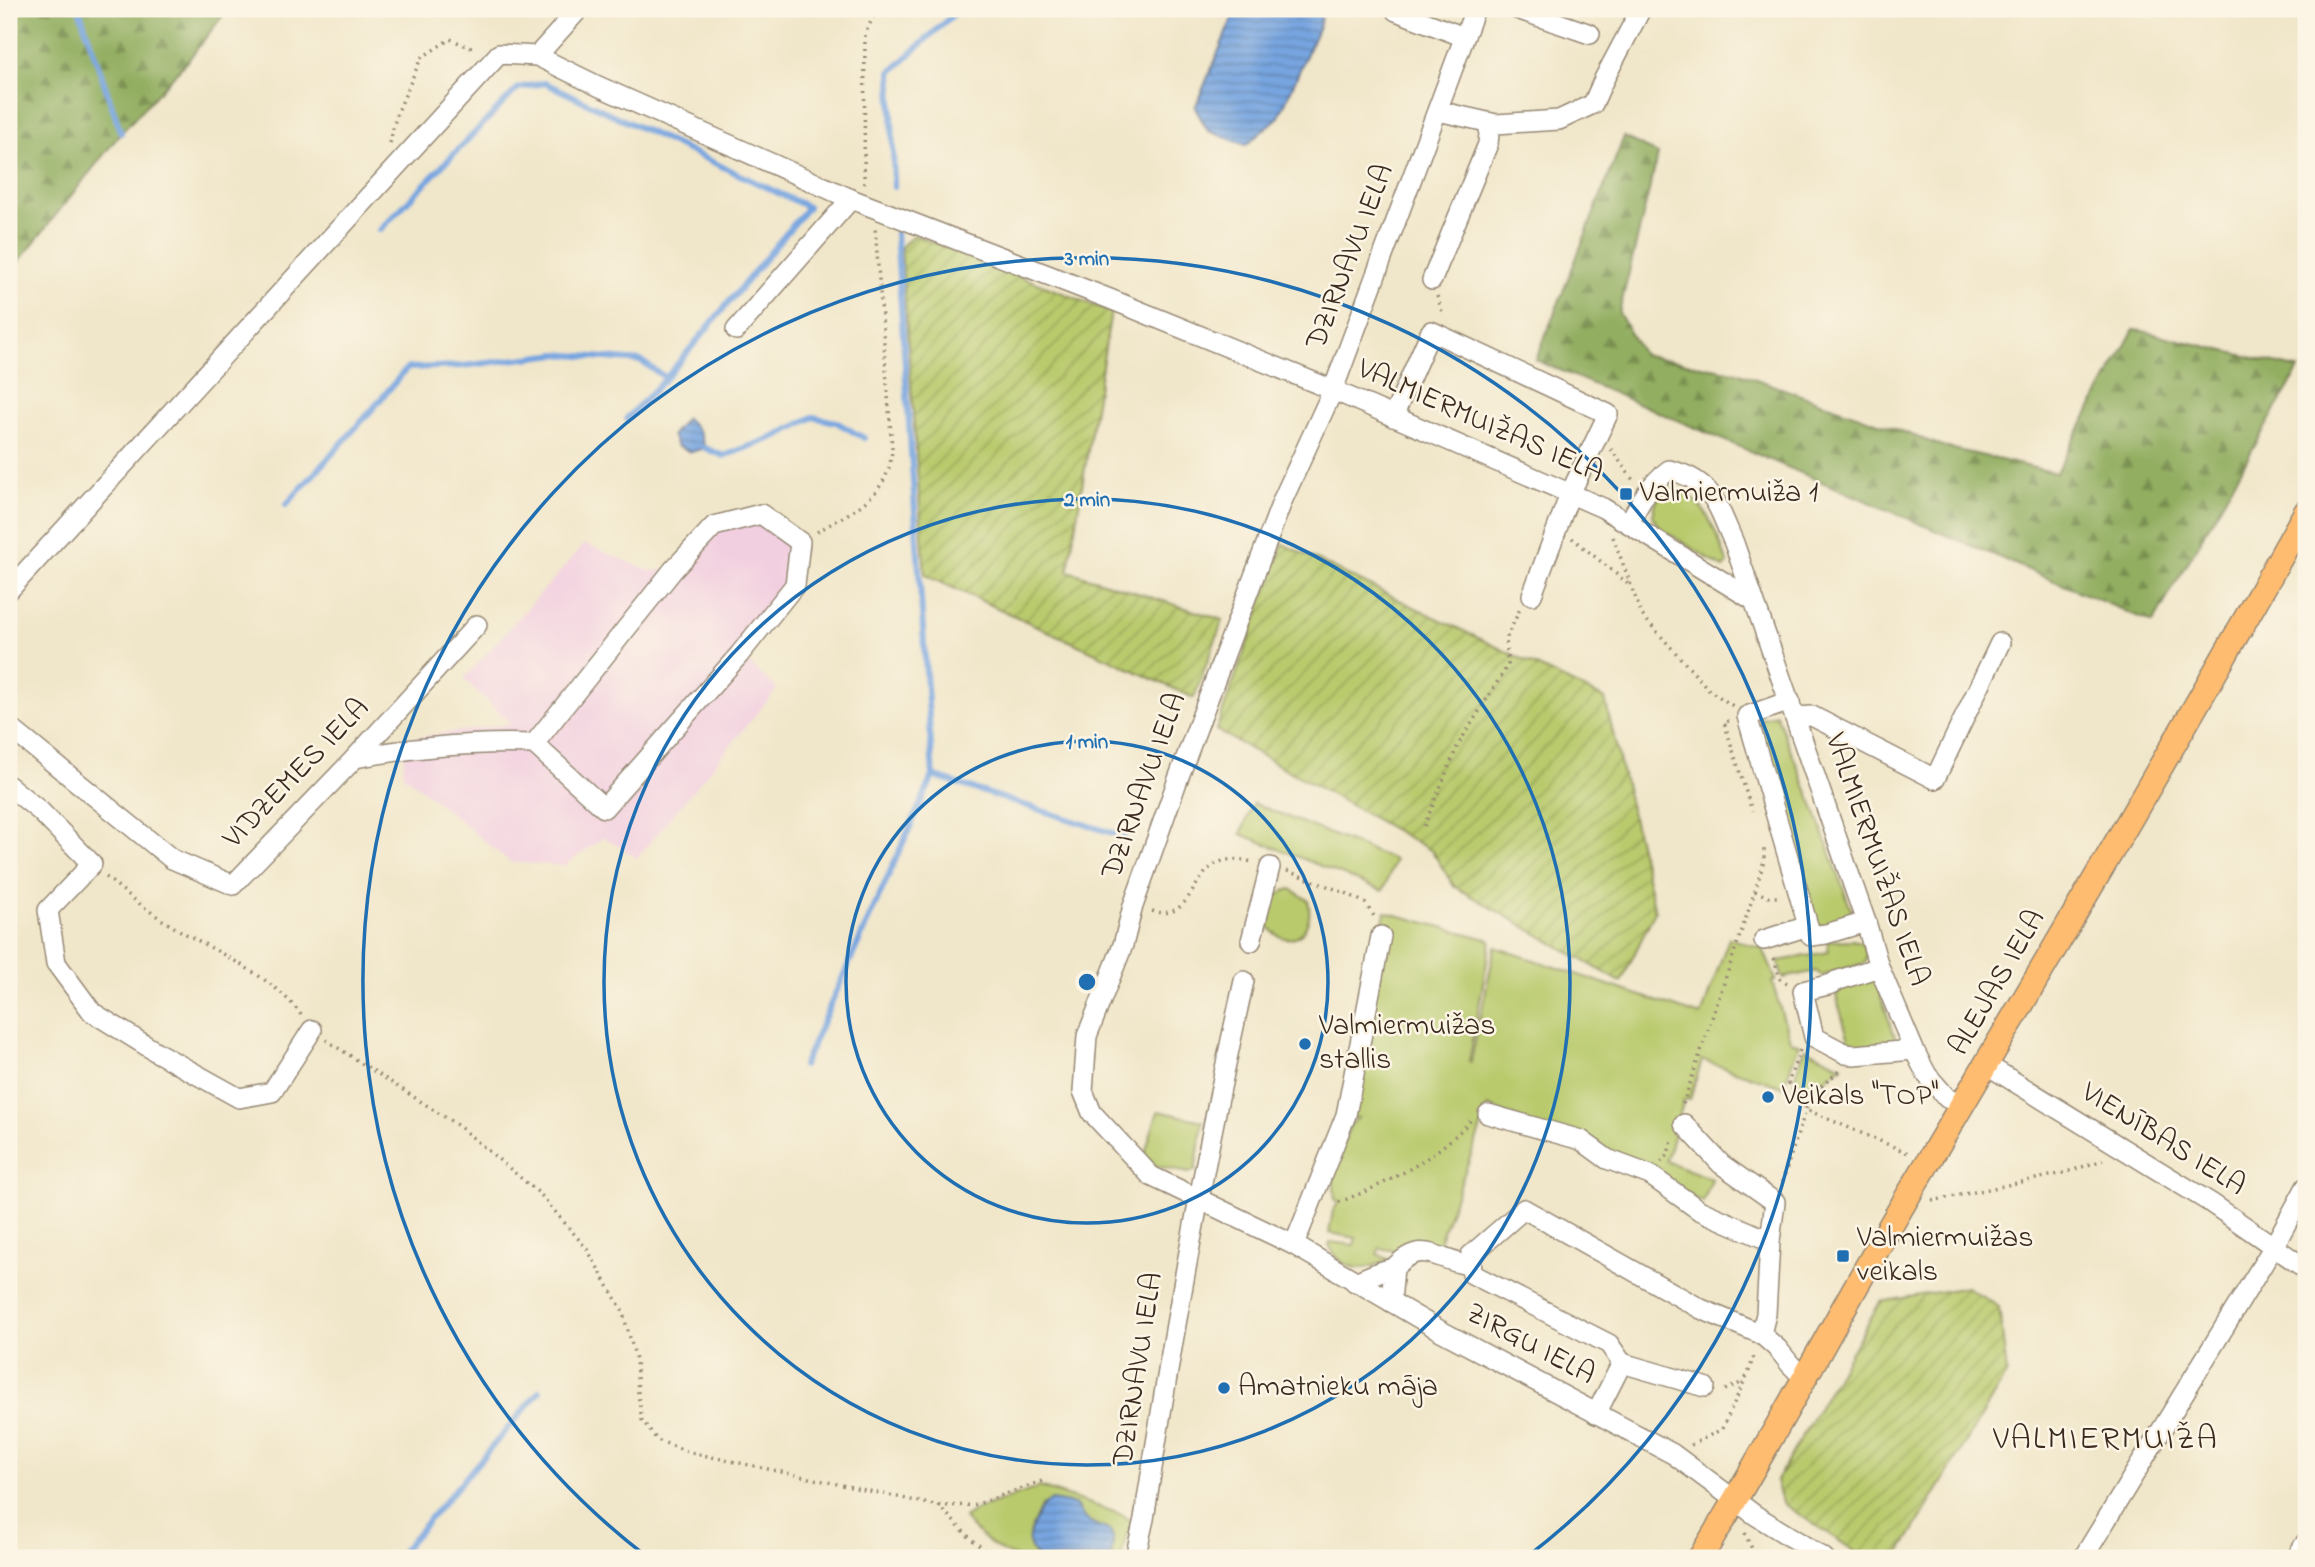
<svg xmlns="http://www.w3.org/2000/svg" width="2315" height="1567" viewBox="0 0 2315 1567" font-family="'Indie Flower',sans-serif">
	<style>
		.built { fill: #f2cfe0 }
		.grass { fill: #b9ca6d; stroke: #7a7a46; stroke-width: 2 }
		.forest { fill: url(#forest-firs); stroke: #666c3f; stroke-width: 2 }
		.garden { fill: url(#garden-furrows); stroke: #7a7a46; stroke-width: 2 }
		.water { fill: url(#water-rules); stroke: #59687f; stroke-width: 2 }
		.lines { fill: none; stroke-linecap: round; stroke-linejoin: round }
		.stream { stroke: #77a5e0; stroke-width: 6 }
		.minor-casing { stroke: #968874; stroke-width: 22 }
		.major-casing { stroke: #968874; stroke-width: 27 }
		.path { stroke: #968874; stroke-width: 3.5; stroke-dasharray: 2 5; stroke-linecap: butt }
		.minor { stroke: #fff; stroke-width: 19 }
		.major { stroke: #febc70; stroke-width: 24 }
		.ring { fill: none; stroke: #1f6fb2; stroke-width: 3.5 }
		.poi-dot { fill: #1f6fb2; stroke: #fcf5e5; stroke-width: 2.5 }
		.labels { text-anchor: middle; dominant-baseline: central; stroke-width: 5; stroke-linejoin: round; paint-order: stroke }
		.street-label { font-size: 30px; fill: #3b2a1e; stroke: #fcf5e5 }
		.poi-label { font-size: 30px; fill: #3b2a1e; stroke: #fcf5e5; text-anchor: start }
		.quarter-label { font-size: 33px; letter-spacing: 2px; fill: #3b2a1e; stroke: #fcf5e5 }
		.centre { fill: #1f6fb2; stroke: #fcf5e5; stroke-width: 3.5 }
		.ring-label { font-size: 21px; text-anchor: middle; font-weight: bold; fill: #1f6fb2; stroke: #fcf5e5; stroke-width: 5; stroke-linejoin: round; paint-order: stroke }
	</style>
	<defs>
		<pattern id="forest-firs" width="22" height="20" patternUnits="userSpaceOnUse" patternTransform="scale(1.75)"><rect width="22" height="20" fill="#92ae60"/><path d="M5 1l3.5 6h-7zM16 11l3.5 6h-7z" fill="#788e4f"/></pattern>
		<pattern id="garden-furrows" width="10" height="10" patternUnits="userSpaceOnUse" patternTransform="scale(1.75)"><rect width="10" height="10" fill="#b9ca6d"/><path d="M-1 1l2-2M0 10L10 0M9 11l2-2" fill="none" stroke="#98a459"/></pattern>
		<pattern id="water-rules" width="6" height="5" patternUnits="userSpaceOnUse" patternTransform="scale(1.75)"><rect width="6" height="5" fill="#77a5e0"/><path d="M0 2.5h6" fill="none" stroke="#6387b5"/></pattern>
	</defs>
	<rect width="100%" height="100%" fill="#fcf5e5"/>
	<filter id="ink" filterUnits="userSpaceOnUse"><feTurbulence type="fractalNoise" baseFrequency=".0143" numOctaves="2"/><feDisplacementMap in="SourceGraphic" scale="14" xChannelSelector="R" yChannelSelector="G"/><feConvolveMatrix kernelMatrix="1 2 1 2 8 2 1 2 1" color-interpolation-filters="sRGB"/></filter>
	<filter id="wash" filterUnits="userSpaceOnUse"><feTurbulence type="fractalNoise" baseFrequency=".00686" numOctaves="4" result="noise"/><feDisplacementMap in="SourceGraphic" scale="28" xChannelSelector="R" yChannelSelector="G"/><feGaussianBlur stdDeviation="1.57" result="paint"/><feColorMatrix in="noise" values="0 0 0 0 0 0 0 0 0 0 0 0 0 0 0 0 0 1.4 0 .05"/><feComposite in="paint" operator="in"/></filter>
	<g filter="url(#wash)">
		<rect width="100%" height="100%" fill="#f0e6c9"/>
		<!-- built -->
		<polygon class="built" points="761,514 800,542 795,585 740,655 777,689 637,858 604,837 564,866 510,862 403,774 405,739 511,724 464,679 585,544 650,571 673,570 714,526"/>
		<!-- grass -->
		<g class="grass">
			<path d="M1671 489C1705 493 1717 536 1728 564L1723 568 1662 529 1653 518C1654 503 1657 496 1671 489Z"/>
			<polygon points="1776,714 1815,810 1854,918 1831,926 1818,925 1758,720"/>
			<polygon points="1253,803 1395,860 1383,891 1241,834"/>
			<path d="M1291 889 1308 900C1317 938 1280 954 1265 919L1269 901 1284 891Z"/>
			<path d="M1385 912 1491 940 1469 1061 1471 1062 1495 947 1701 1016 1729 938 1763 949 1776 980 1772 982 1790 1040 1799 1045 1783 1087 1702 1060 1690 1099 1684 1100 1666 1161 1712 1179 1703 1202 1489 1106 1436 1250 1398 1255 1391 1250 1380 1248 1377 1254 1390 1260C1364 1271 1344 1274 1329 1245L1330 1242 1354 1245 1356 1238 1329 1233 1333 1211 1339 1202 1335 1200 1333 1173 1350 1125 1358 1118 1346 1115Z"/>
			<path d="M1852 940 1861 942C1866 950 1868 955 1865 963L1822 976 1816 971 1783 978 1778 961 1829 952 1827 941Z"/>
			<polygon points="1870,979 1876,983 1895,1037 1893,1043 1851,1047 1836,996 1846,986"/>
			<polygon points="1805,1048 1842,1066 1813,1089 1797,1083 1794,1078"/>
			<polygon points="1158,1111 1203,1121 1195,1170 1189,1173 1156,1166 1144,1156"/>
			<path d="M1040 1487 1123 1515 1131 1522 1121 1558H1111C1117 1519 1107 1536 1085 1518 1081 1515 1078 1508 1075 1504L1041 1506C1033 1527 1021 1536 1037 1558 1031 1558 1024 1559 1019 1558 1000 1554 976 1534 964 1518L976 1510Z"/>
		</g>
		<!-- forest -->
		<g class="forest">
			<polygon points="9,9 228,9 189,59 121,133 9,274"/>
			<polygon points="1624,137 1658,154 1619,313 1643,355 1739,373 1945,447 2056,473 2134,329 2299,369 2153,623 1536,360"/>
		</g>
		<!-- garden -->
		<g class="garden">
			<polygon points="914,235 1111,312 1068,571 1223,620 1194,698 925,575 901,247"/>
			<polygon points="1283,544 1605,699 1655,911 1621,982 1454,886 1432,851 1216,730"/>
			<polygon points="1967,1287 1999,1307 2007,1373 1897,1558 1865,1558 1782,1503 1776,1481 1880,1302"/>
		</g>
		<!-- water -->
		<g class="water">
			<polygon points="1236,9 1322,9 1320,24 1279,117 1246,145 1208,131 1195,108"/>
			<polygon points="686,418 699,431 705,448 691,452 677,446 672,435"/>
			<path d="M1052 1500 1075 1504C1078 1508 1081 1515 1085 1518 1107 1536 1118 1519 1111 1558H1037C1023 1539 1029 1535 1037 1516 1041 1507 1043 1505 1052 1500Z"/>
		</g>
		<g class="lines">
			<!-- stream -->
			<g class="stream">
				<polyline points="79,9 121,133"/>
				<polyline points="894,187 891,72 959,9"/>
				<polyline points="380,230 518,88 545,83 808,207 666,378 627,418"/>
				<polyline points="705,448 724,456 777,436 813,417 836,422 864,438"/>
				<polyline points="286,505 370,412 407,368 463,366 557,354 641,361 666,378"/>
				<polyline points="933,776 1125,837"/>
				<polyline points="803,1066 933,776 896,233"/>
				<polyline points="396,1558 540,1391"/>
			</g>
		</g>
	</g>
	<g filter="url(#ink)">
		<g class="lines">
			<!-- minor casing -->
			<g class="minor-casing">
				<g id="minor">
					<polyline points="1475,9 1333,390 1283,499 1178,779 1133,906 1123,945 1087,1036 1083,1091 1092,1113 1151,1176 1294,1245 1441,1331 1673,1454 1755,1515 1824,1558"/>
					<polyline points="1517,9 1590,34"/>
					<polyline points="1396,11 1464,37"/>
					<polyline points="537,56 579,9"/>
					<polyline points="1438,111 1496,124 1559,120 1593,104 1604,79 1641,9"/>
					<polyline points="1432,280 1488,144 1490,123"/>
					<polyline points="736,330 851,199"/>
					<polyline points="1393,417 1431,331 1608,414 1570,494 1532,595"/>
					<path d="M1629 523C1640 502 1650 484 1669 470 1713 480 1717 505 1734 543L1866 922 1879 967 1914 1050 1927 1075 1947 1098 1961 1105"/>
					<polyline points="9,590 499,54 537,56 598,86 851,199 1110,299 1333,390 1603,508 1753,600"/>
					<polyline points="1790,701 1747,716 1811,936 1826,934 1866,922"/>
					<polyline points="1795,717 1812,716 1935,779 2000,643"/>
					<polyline points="9,727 172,859 233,885 355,758 477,625"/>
					<path d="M355 758C415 747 472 742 534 744L673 570 714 526 761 514 800 542 795 585 739 655 604 808 534 744"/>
					<polyline points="9,786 40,811 92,864 48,910 56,963 92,1012 158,1053 239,1098 272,1092 312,1030"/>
					<polyline points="1764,940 1808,926"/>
					<polyline points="1251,941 1270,867"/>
					<polyline points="1879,967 1836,981 1832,984 1803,991 1814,1037 1846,1054 1854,1055 1914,1050"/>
					<polyline points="1987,1065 2211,1203 2306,1269"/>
					<polyline points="1488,1114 1581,1140 1607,1159 1650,1175 1699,1210 1770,1241"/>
					<polyline points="1684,1124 1721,1164 1775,1202 1770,1241 1766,1314 1761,1334"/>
					<polyline points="1294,1245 1346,1115 1381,936"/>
					<polyline points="1355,1282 1379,1272 1394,1268"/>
					<path d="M1391 1302 1394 1268C1424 1236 1438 1263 1471 1265"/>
					<polyline points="1622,1363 1705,1387"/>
					<polyline points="1596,1414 1622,1363 1609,1344 1472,1274 1471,1255 1524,1209 1701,1309 1761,1334 1778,1349 1790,1364 1804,1378"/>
					<path d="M1135 1558 1144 1519C1172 1338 1204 1159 1244 981"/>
					<polyline points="2083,1558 2274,1246 2306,1187"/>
					<polyline points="2296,1558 2306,1542"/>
				</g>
			</g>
			<!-- major casing -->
			<g class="major-casing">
				<path id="major" d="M1700 1558C1777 1434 1843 1304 1918 1179 2049 958 2180 737 2306 512"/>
			</g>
			<!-- path -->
			<g class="path">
				<polyline points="390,143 396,116 421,58 450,39 476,50"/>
				<polyline points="864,184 865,34 877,9"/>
				<polyline points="1437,296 1443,315"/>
				<polyline points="1611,449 1633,480"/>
				<path d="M817 532C853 510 890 497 892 448L875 227"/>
				<polyline points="1613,537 1642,615 1709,690 1733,706"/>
				<polyline points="1572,538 1631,586"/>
				<polyline points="1729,721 1724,722 1752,811"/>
				<polyline points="1424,826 1458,745 1508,665 1506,639 1520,609"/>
				<polyline points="1287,871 1346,893 1365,903 1376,919"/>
				<path d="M106 877C127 894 149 912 172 926 212 950 274 976 301 1015"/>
				<polyline points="1755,891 1768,897 1779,897"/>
				<path d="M1152 911C1203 925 1186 844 1252 862"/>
				<polyline points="1774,958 1780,979 1787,983"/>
				<path d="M326 1040 460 1127 540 1194 587 1249 622 1310 636 1359 638 1394 642 1420 657 1440 689 1452 939 1506C958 1525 975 1547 999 1558"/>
				<polyline points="1800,1050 1788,1083 1807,1110 1908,1153"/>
				<polyline points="1683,1104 1755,891 1764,861 1764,849"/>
				<polyline points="1661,1162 1667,1156 1673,1138"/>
				<polyline points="1782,1182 1811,1095 1839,1071"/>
				<polyline points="1932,1201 2064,1173 2103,1160"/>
				<path d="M1339 1202C1387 1184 1436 1159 1471 1120"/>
				<polyline points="1725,1390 1743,1382"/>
				<polyline points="1691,1445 1722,1429 1749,1371 1755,1353"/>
				<polyline points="939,1506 975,1505 1045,1480"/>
				<polyline points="1745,1533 1756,1558"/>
			</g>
			<!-- minor -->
			<use href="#minor" class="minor"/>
			<!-- major -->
			<use href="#major" class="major"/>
		</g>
	</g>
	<!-- distance rings -->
	<g class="ring">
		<circle cx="1087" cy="982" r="241"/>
		<circle cx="1087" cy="982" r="483"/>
		<path d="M646 1556A724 724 0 1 1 1528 1556"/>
	</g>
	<!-- markers -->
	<g class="poi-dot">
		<rect x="1619" y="487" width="14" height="14" rx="3.5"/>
		<circle cx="1305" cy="1044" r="7"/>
		<circle cx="1768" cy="1097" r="7"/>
		<rect x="1836" y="1249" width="14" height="14" rx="3.5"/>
		<circle cx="1224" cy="1388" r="7"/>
	</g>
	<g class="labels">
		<!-- street labels -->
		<g class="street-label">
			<text transform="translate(1351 257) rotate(-69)">DZIRNAVU IELA</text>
			<text transform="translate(1480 422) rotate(24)">VALMIERMUIŽAS IELA</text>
			<text transform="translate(297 774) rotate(-46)">VIDZEMES IELA</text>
			<text transform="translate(1145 786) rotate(-70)">DZIRNAVU IELA</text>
			<text transform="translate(1876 860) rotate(71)">VALMIERMUIŽAS IELA</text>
			<text transform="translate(1998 983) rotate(-60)">ALEJAS IELA</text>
			<text transform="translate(2163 1140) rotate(32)">VIENĪBAS IELA</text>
			<text transform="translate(1530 1345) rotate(28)">ZIRGU IELA</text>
			<text transform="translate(1139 1369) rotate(-81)">DZIRNAVU IELA</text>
		</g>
		<!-- poi labels -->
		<g class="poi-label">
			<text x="1640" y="494">Valmiermuiža 1</text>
			<text x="1319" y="1027">Valmiermuižas<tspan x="1319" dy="34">stallis</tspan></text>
			<text x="1782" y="1097">Veikals "TOP"</text>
			<text x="1857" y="1239">Valmiermuižas<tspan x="1857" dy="34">veikals</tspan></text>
			<text x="1238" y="1388">Amatnieku māja</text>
		</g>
		<!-- quarter labels -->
		<g class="quarter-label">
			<text x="2106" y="1440">VALMIERMUIŽA</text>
		</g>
	</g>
	<circle cx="1087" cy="982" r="10" class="centre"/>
	<g class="ring-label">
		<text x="1087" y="265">3 min</text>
		<text x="1087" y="506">2 min</text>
		<text x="1087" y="748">1 min</text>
	</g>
	<!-- margin -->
	<rect width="2315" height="1567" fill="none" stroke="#fcf5e5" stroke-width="35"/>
</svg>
